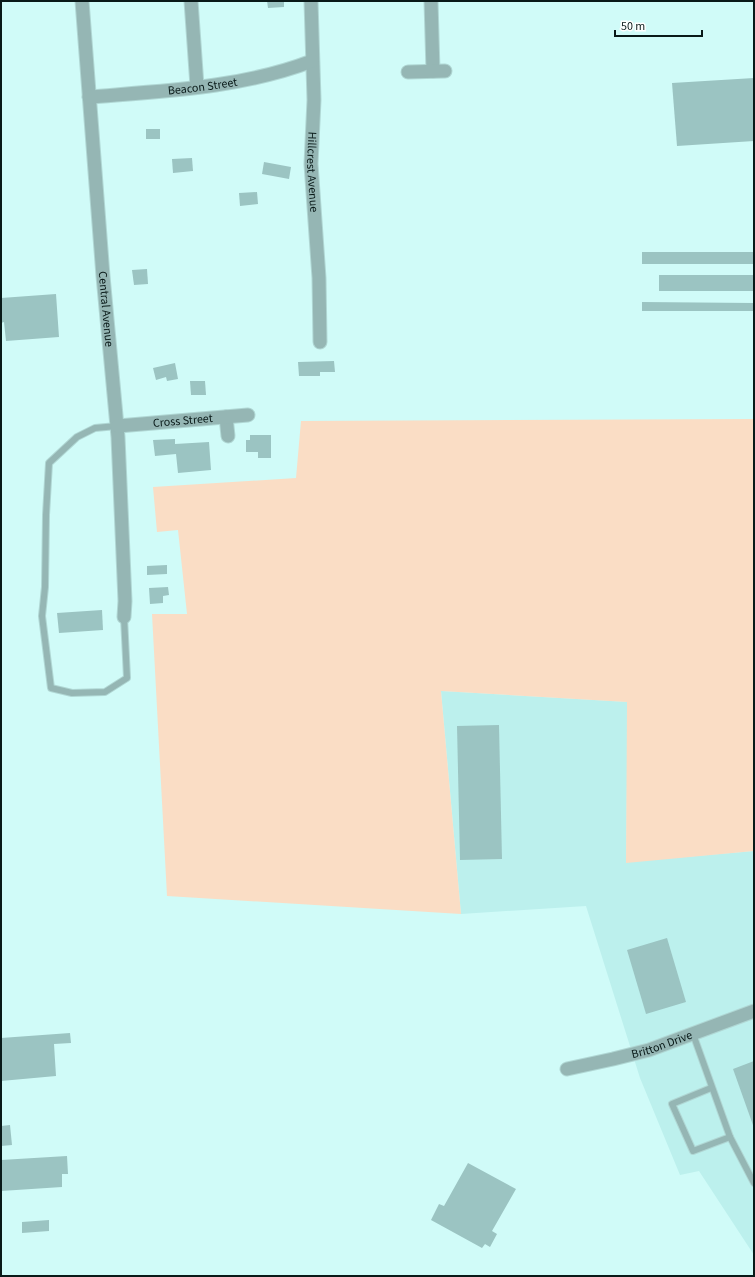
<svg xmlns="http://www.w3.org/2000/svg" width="755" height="1277" viewBox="0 0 755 1277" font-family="'Source Sans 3',sans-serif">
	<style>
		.built { fill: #bcf0ed }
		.green { fill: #faddc5 }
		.building { fill: #9bc4c2 }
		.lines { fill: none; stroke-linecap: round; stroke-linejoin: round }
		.lane-casing { stroke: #b0d7d4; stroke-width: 8 }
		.street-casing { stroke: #b0d7d4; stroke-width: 15 }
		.lane { stroke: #95b6b4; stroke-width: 6 }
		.street { stroke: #95b6b4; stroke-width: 13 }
		.labels { text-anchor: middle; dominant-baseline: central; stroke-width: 3.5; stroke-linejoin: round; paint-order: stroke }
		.street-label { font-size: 12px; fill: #091918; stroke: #fefefe }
	</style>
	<rect width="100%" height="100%" fill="#d0fbf8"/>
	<!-- built -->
	<polygon class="built" points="441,691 628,702 626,862 754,851 754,1255 699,1171 680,1175 640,1078 586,906 461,914"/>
	<!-- green -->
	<polygon class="green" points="754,419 754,851 626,863 627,702 441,691 461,914 167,896 152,614 187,614 178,530 157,532 153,487 296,478 301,421"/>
	<!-- building -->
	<g class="building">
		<polygon points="267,1 284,1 284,7 268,8"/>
		<polygon points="754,78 754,141 677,146 672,83"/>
		<rect x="146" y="129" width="14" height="10"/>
		<polygon points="192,158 193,171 173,173 172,159"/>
		<polygon points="264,162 291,167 289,179 262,174"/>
		<polygon points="257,192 258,204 240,206 239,193"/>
		<rect x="642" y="252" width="112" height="12"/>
		<polygon points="147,269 148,284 134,285 132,270"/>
		<rect x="659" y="275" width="95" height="16"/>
		<polygon points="56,294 59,337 6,341 4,322 1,323 1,298"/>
		<polygon points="642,302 754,303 754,311 642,311"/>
		<polygon points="334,361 335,372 320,372 320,376 299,376 298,362"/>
		<polygon points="175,363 178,379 167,381 166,377 156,380 153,368"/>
		<polygon points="190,381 205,381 206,395 191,395"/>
		<polygon points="250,435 271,435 271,458 258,458 258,452 246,452 246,440 250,440"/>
		<polygon points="175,439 175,444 209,442 211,470 178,473 176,454 155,456 153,440"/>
		<polygon points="167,565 167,574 147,575 147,566"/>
		<polygon points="168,587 169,595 163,596 163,603 150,604 149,588"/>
		<polygon points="102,610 103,630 59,633 57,613"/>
		<polygon points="499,725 502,859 460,860 457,726"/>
		<polygon points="667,938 686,1002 646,1014 627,950"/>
		<polygon points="70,1033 71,1043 54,1044 56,1076 1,1081 1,1038"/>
		<polygon points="754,1061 754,1128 733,1069"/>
		<polygon points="10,1125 12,1145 1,1146 1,1126"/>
		<polygon points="67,1156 68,1174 62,1174 62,1187 1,1191 1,1160"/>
		<polygon points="468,1163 516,1189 492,1231 497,1234 490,1247 485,1244 482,1248 431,1220 439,1204 444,1206"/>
		<polygon points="49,1220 49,1231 22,1233 22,1222"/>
	</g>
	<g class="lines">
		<!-- lane casing -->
		<g class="lane-casing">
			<g id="lane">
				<polyline points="117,426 95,428 77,437 49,463 46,515 45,587 42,616 51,688 72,693 105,692 127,678 124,617"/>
				<polyline points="693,1034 730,1137 754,1183"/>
				<polyline points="711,1088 672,1104 693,1151 730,1137"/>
			</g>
		</g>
		<!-- street casing -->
		<g class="street-casing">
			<g id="street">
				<path id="s1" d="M82 1 103 276 118 437 125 601 124 617"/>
				<polyline points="191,1 197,86"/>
				<path id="s2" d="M311 1 314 100 311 164 319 278 320 342"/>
				<polyline points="431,1 433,71"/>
				<polyline points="408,72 445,71"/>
				<path id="s3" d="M89 97C163 91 242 88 312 61"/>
				<polyline points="226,417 228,436"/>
				<path id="s4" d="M118 426 248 415"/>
				<path id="s5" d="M567 1069 613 1059 649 1050 754 1011"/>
			</g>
		</g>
		<!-- lane -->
		<use href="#lane" class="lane"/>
		<!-- street -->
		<use href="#street" class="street"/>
	</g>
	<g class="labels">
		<!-- street labels -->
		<g class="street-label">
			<text stroke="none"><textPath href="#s3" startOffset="114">Beacon Street</textPath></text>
			<text stroke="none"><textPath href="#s2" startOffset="171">Hillcrest Avenue</textPath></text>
			<text stroke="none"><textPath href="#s1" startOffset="309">Central Avenue</textPath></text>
			<text stroke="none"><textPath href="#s4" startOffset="65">Cross Street</textPath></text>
			<text stroke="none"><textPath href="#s5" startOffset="98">Britton Drive</textPath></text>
		</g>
	</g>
	<!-- border -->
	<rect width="755" height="1277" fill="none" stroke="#091918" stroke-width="4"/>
	<!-- scale -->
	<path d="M615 30v6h87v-6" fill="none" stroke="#091918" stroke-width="2"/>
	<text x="621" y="30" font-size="12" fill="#091918" stroke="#fefefe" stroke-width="3" paint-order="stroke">50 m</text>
</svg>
